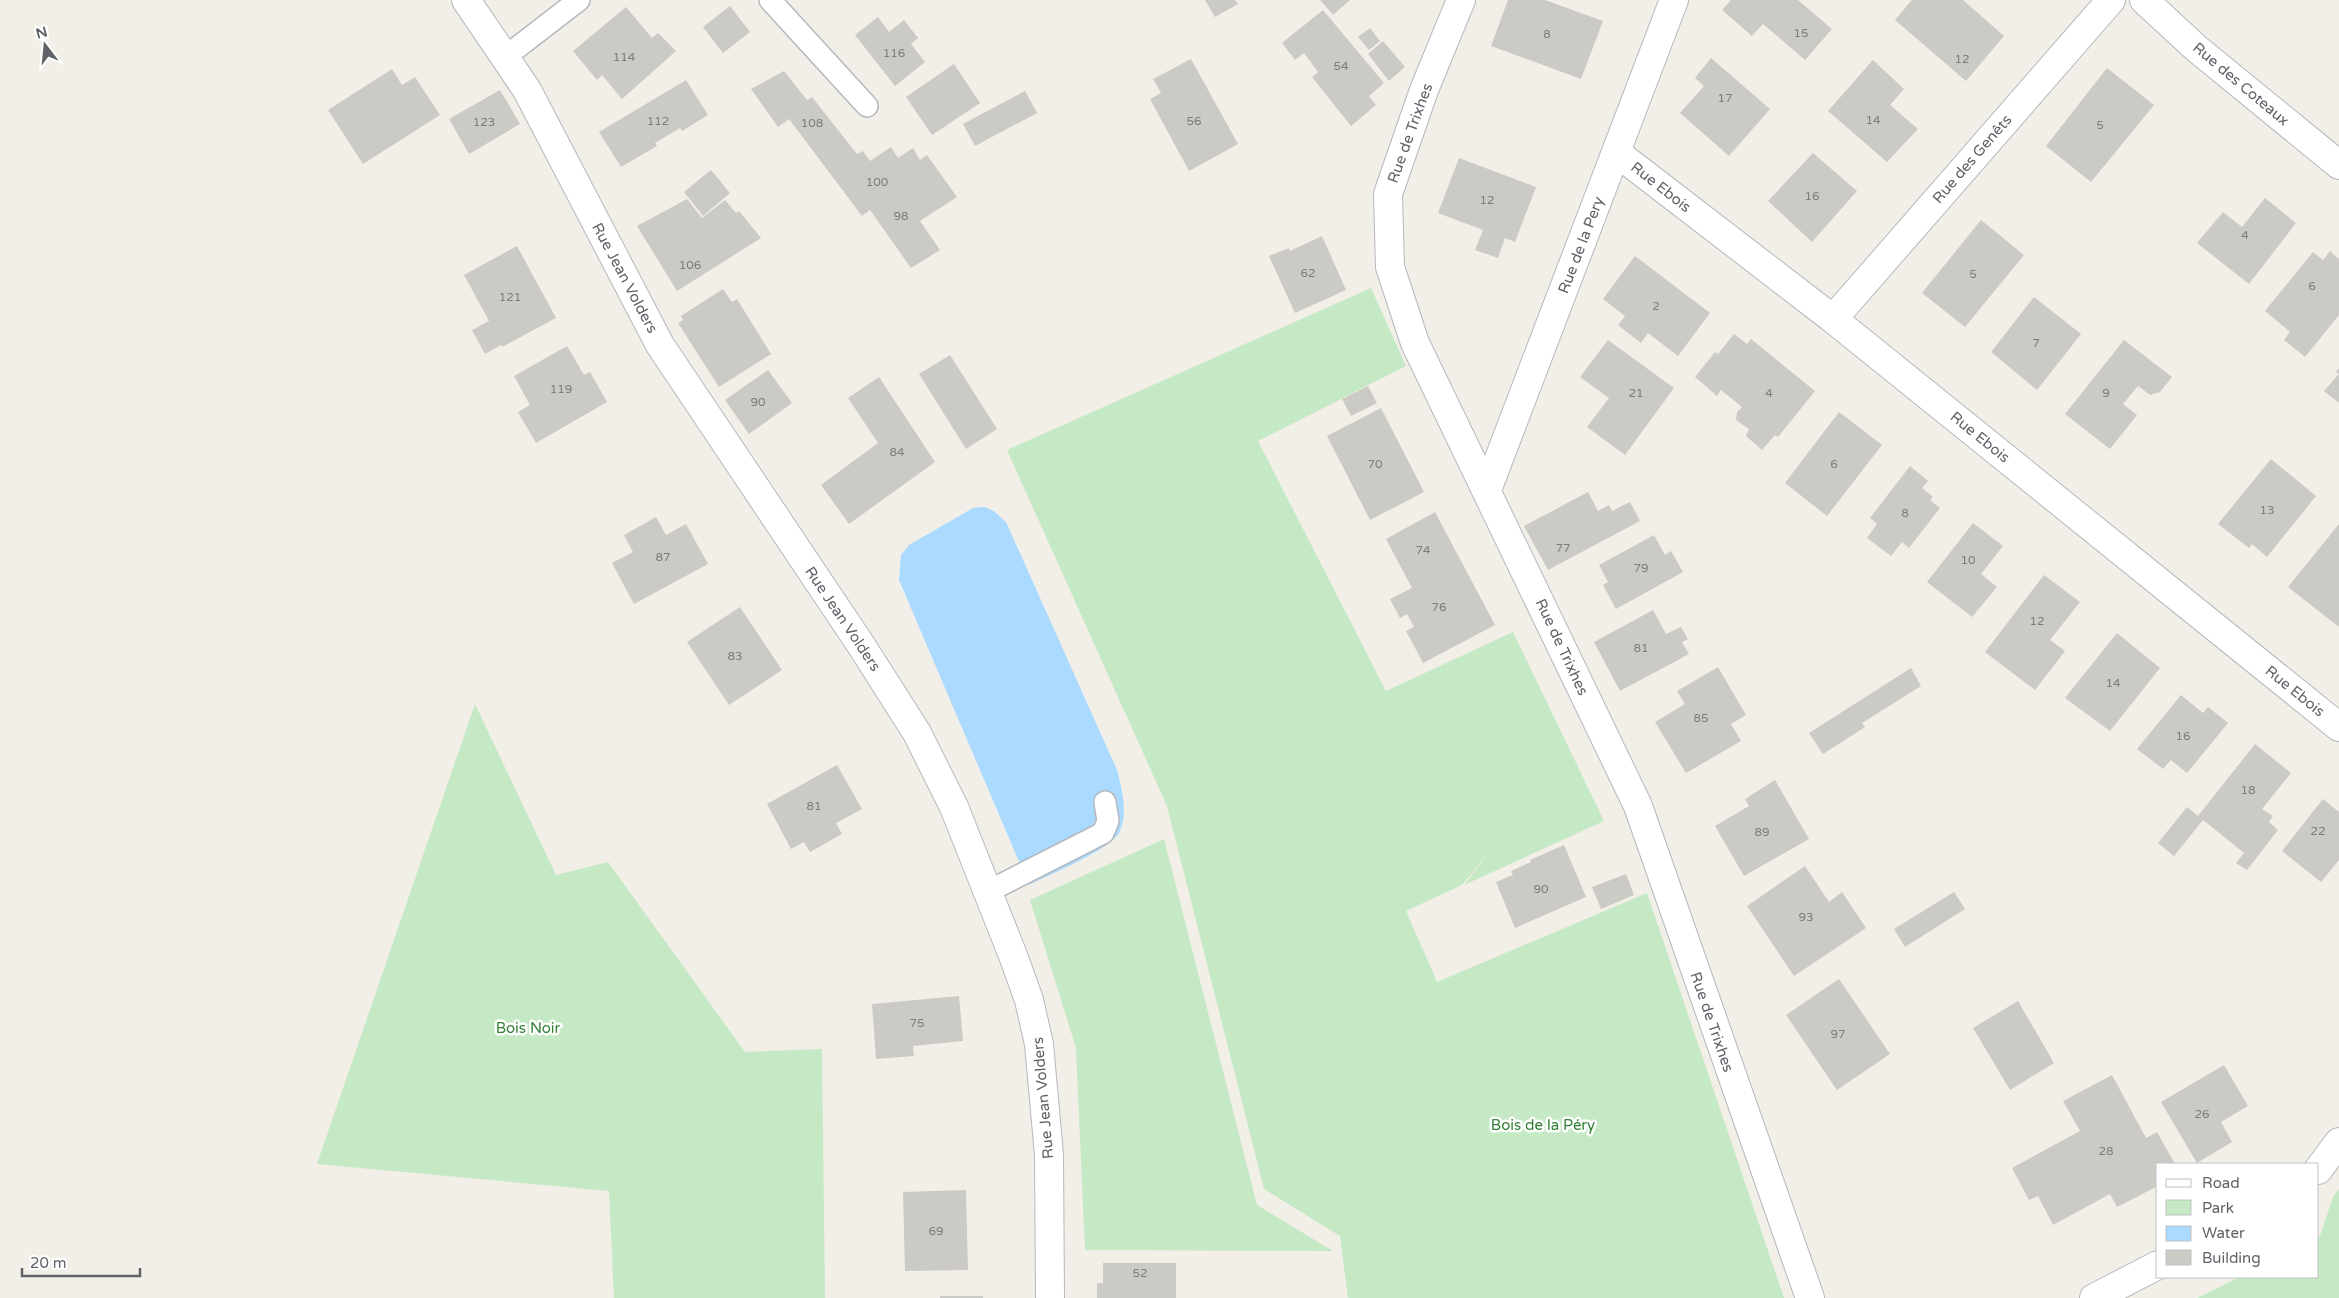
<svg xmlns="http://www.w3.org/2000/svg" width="2339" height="1298" viewBox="0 0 2339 1298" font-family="'Varela Round',sans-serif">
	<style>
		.green { fill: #c5e8c5 }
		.water { fill: #aadaff }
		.building { fill: #cccac5 }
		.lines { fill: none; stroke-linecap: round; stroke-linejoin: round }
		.lane-casing { stroke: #b5b8bc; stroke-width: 24 }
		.street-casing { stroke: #b5b8bc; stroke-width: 30 }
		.lane { stroke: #fff; stroke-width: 21 }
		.street { stroke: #fff; stroke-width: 28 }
		.labels { text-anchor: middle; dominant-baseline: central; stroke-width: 5; stroke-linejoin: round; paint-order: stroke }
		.number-label { font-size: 12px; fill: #7a7d7f }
		.street-label { font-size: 15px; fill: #5f6368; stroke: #fff }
		.park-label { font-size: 15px; fill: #348238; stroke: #fff }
	</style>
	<rect width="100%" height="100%" fill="#f1efe8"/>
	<!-- green -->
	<g class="green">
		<polygon points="1371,288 1406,366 1258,441 1386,691 1513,632 1604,821 1464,885 1495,845 1462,885 1406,911 1437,982 1647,893 1784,1298 1348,1298 1340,1236 1264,1189 1167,806 1007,450"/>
		<polygon points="475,704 556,875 608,862 745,1052 822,1049 825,1298 614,1298 609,1191 317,1164"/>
		<polygon points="1164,839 1257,1205 1333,1251 1085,1250 1076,1048 1030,900"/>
		<polygon points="2339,1189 2339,1298 2197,1298 2240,1277 2318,1277 2318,1238 2320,1236 2333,1197"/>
	</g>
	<!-- water -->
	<path class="water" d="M985 507 995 512 1006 522 1117 770C1122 789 1128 812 1120 831 1113 849 1048 875 1029 885L899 580 901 555 909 545 973 508Z"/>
	<!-- building -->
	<g class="building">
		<polygon points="1205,0 1235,0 1238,4 1215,17"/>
		<polygon points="1320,0 1350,0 1333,15"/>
		<polygon points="1508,0 1545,0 1603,21 1581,79 1491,46"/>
		<polygon points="1731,0 1798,0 1832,29 1805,60 1763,24 1752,36 1722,10"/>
		<polygon points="1912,0 1963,0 2004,36 1966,81 1895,20"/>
		<polygon points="730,6 750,32 723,53 703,27"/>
		<polygon points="626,7 652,38 658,33 676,51 622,99 602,75 597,80 573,51"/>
		<polygon points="1323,10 1384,83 1369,96 1376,105 1351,126 1312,77 1318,72 1304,53 1295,60 1282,43"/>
		<polygon points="878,17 889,32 904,20 918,38 911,44 925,62 895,86 855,35"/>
		<polygon points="1370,28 1380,41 1369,50 1358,37"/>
		<polygon points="1383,41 1405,67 1389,81 1368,54"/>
		<polygon points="1711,58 1770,109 1729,156 1680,113 1704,86 1695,78"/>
		<polygon points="1191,59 1238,144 1189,171 1150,99 1161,93 1153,79"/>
		<polygon points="1873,60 1904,89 1890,105 1918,129 1887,162 1828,111"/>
		<polygon points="954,64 980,103 932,135 906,97"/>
		<polygon points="2107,68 2154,105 2091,182 2046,146"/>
		<polygon points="392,69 402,85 415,77 440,115 363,164 328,110"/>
		<polygon points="784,71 807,100 812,97 857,154 863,151 870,161 891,147 898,158 913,148 920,160 927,155 957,197 920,221 940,250 911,268 870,210 862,216 789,119 778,127 751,89"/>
		<polygon points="686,80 708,115 682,131 680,128 655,143 657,146 621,167 599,132"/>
		<polygon points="500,90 520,124 469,154 449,119"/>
		<polygon points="1025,91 1037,113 975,146 963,124"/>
		<polygon points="1813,153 1857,191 1812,242 1768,201"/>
		<polygon points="1459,158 1536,187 1515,242 1505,238 1498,258 1475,250 1483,230 1438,213"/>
		<polygon points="711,170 730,193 703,216 684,192"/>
		<polygon points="2265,198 2296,223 2249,284 2197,243 2223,212 2242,227"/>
		<polygon points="687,199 702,218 725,200 736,213 739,211 761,238 677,291 637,226"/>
		<polygon points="1981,220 2024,255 1965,327 1922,293"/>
		<polygon points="1322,236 1346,290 1295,313 1269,256 1289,248 1290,251"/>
		<polygon points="517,246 556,318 502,347 501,345 485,354 472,330 489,321 464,275"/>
		<polygon points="2330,251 2339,259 2339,315 2305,357 2284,340 2290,332 2265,311 2313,252 2323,260"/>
		<polygon points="1635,256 1710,313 1678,356 1648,333 1641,343 1618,325 1625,316 1603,299"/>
		<polygon points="723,289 732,302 737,299 771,354 719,387 678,323 683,320 681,316"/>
		<polygon points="2034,297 2081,334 2037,390 1991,352"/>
		<polygon points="1734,334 1747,344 1751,339 1815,391 1778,437 1775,435 1762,450 1746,436 1749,429 1736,420 1737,412 1742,407 1721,390 1717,396 1695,377 1715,352 1718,354"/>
		<polygon points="1608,340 1674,388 1625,455 1587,427 1609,398 1580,377"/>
		<polygon points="2124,340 2172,377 2160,392 2150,395 2138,386 2123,404 2137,415 2110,449 2065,414"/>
		<polygon points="567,346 584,375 590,372 607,402 536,443 518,412 530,405 514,376"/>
		<polygon points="950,355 997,429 966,449 919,374"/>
		<polygon points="2339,368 2339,403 2324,391 2339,374 2336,372"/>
		<polygon points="768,370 792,403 749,434 725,400"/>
		<polygon points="879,377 935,462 849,524 821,485 878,443 848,398"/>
		<polygon points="1368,386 1377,403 1351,416 1342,399"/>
		<polygon points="1381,408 1424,492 1370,520 1327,436"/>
		<polygon points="1839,412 1882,445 1827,516 1785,483"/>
		<polygon points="2271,459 2316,496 2267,557 2252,544 2249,548 2218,524"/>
		<polygon points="1910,466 1928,481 1922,488 1933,497 1930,500 1940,508 1909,548 1902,542 1891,556 1867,538 1877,524 1870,518"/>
		<polygon points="1588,492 1598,511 1609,505 1612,511 1630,502 1640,521 1548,570 1524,526"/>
		<polygon points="1435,512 1495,625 1423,663 1406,631 1414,627 1407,614 1400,618 1390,599 1412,588 1386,539"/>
		<polygon points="656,517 666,535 686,524 708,564 634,604 612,563 633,552 624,535"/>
		<polygon points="1973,523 2003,546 1981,574 1997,587 1972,617 1927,582"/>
		<polygon points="2339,524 2339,627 2288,587"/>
		<polygon points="1654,535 1665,555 1671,551 1683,572 1616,609 1603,585 1608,582 1599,565"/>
		<polygon points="2044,575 2080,602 2050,640 2065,651 2035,690 1985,652"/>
		<polygon points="740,607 782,670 729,705 687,642"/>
		<polygon points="1653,610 1666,634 1681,627 1688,639 1682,642 1689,654 1620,691 1594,642"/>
		<polygon points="2117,633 2160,668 2110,731 2065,698"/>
		<polygon points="1718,667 1746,715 1731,724 1741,741 1686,773 1655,722 1685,704 1677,691"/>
		<polygon points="1911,668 1921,686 1862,723 1865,727 1823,754 1809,733"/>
		<polygon points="2181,695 2203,713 2208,707 2228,723 2187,773 2171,760 2163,769 2137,749"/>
		<polygon points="2255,744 2291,773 2262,809 2273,816 2269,822 2278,830 2247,870 2236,863 2244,853 2203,820 2174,856 2158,843 2187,807 2198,816"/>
		<polygon points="837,765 862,809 836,823 842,834 810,852 804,842 791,849 767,804"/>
		<polygon points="1775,780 1809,839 1744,876 1715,826 1749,806 1745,799"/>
		<polygon points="2323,799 2339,812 2339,860 2321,882 2282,851"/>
		<polygon points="1564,845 1586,897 1515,928 1496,882 1513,875 1511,871 1531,862 1530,860"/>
		<polygon points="1805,866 1829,902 1842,892 1866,928 1794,976 1747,906"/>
		<polygon points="1626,874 1634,895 1601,909 1592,887"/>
		<polygon points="1954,892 1965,909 1905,947 1894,929"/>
		<polygon points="1839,979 1890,1054 1837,1090 1786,1015"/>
		<polygon points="959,996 963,1041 913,1046 914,1056 876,1059 872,1004"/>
		<polygon points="2018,1001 2054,1063 2010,1090 1973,1028"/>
		<polygon points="2224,1065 2248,1106 2221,1122 2232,1142 2197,1163 2161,1102"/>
		<polygon points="2112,1075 2146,1138 2157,1132 2175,1164 2158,1164 2158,1186 2117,1207 2110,1194 2053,1225 2038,1196 2029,1200 2012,1168 2080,1131 2063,1101"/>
		<polygon points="966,1190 968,1270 905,1271 903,1192"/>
		<polygon points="1103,1263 1176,1263 1176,1298 1097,1298 1097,1283 1103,1283"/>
		<rect x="940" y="1296" width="43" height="2"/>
	</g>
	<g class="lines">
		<!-- lane casing -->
		<g class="lane-casing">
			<g id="lane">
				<polyline points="770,0 867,106"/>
				<polyline points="505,57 579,0"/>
				<polyline points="987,892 1103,833 1108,821 1105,802"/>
			</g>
		</g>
		<!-- street casing -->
		<g class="street-casing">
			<g id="street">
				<polyline points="466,0 527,90 660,345 861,645 917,733 954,807 1014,958 1029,1000 1039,1044 1049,1155 1050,1298"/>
				<polyline points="1461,0 1424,90 1388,194 1390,267 1415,343 1638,806 1810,1298"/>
				<polyline points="2144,0 2196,48 2339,165"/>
				<polyline points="1617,153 1833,319 2339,727"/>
				<polyline points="1833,319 2111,0"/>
				<polyline points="1487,490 1674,0"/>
				<polyline points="2318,1170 2339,1142"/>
				<polyline points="2094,1298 2158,1265"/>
			</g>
		</g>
		<!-- lane -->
		<use href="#lane" class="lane"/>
		<!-- street -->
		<use href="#street" class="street"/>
	</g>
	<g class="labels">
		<!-- number labels -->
		<g class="number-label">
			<text x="1801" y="33">15</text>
			<text x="1547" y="34">8</text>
			<text x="894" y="53">116</text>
			<text x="624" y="57">114</text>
			<text x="1962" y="59">12</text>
			<text x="1341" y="66">54</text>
			<text x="1725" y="98">17</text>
			<text x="1873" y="120">14</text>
			<text x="658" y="121">112</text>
			<text x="1194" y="121">56</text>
			<text x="484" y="122">123</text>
			<text x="812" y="123">108</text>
			<text x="2100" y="125">5</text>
			<text x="877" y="182">100</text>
			<text x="1812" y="196">16</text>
			<text x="1487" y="200">12</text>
			<text x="901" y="216">98</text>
			<text x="2245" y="235">4</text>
			<text x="690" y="265">106</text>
			<text x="1308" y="273">62</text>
			<text x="1973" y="274">5</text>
			<text x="2312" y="286">6</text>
			<text x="510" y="297">121</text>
			<text x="1656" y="306">2</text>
			<text x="2036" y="343">7</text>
			<text x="561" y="389">119</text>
			<text x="1636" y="393">21</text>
			<text x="1769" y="393">4</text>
			<text x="2106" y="393">9</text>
			<text x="758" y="402">90</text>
			<text x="897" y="452">84</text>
			<text x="1375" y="464">70</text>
			<text x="1834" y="464">6</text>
			<text x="2267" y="510">13</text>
			<text x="1905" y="513">8</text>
			<text x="1563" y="548">77</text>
			<text x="1423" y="550">74</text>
			<text x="663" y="557">87</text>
			<text x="1968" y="560">10</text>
			<text x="1641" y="568">79</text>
			<text x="1439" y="607">76</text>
			<text x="2037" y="621">12</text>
			<text x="1641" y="648">81</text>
			<text x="735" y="656">83</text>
			<text x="2113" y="683">14</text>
			<text x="1701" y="718">85</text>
			<text x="2183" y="736">16</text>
			<text x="2248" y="790">18</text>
			<text x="814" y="806">81</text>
			<text x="2318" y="831">22</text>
			<text x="1762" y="832">89</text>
			<text x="1541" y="889">90</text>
			<text x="1806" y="917">93</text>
			<text x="917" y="1023">75</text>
			<text x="1838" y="1034">97</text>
			<text x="2202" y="1114">26</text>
			<text x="2106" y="1151">28</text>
			<text x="936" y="1231">69</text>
			<text x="1140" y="1273">52</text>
		</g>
		<!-- street labels -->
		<g class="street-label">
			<text transform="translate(2241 84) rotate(40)">Rue des Coteaux</text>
			<text transform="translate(1410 133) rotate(-70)">Rue de Trixhes</text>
			<text transform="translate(1972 159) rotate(-49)">Rue des Genêts</text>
			<text transform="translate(1661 187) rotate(38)">Rue Ebois</text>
			<text transform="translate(1581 245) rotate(-69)">Rue de la Pery</text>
			<text transform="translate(625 278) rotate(62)">Rue Jean Volders</text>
			<text transform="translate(1980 437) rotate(39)">Rue Ebois</text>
			<text transform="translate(843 619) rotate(56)">Rue Jean Volders</text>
			<text transform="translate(1562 647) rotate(65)">Rue de Trixhes</text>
			<text transform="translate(2295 691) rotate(39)">Rue Ebois</text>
			<text transform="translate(1712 1022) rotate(71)">Rue de Trixhes</text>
			<text transform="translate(1043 1098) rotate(-95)">Rue Jean Volders</text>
		</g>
		<!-- park labels -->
		<g class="park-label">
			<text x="528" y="1028">Bois Noir</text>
			<text x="1543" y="1125">Bois de la Péry</text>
		</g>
	</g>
	<!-- legend -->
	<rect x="2156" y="1163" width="162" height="115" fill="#ffffff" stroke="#bfc1c3"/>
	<rect x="2166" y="1179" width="25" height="8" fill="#ffffff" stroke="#bfc1c3"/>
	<text x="2202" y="1188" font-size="15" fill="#5f6368">Road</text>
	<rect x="2166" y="1200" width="25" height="15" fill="#c5e8c5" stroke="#bfc1c3"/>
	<text x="2202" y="1213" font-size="15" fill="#5f6368">Park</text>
	<rect x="2166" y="1226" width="25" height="15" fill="#aadaff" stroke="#bfc1c3"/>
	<text x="2202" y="1238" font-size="15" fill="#5f6368">Water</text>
	<rect x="2166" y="1250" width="25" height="15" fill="#cccac5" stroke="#bfc1c3"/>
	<text x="2202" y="1263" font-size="15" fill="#5f6368">Building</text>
	<!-- north arrow -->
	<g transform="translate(45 45) rotate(344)" stroke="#ffffff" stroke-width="4" paint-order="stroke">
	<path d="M0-4L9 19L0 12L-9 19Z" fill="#5f6368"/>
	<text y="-8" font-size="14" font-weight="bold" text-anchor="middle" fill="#5f6368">N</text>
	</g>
	<!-- scale -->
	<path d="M22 1268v8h118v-8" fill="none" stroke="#5f6368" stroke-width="2.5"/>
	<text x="30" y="1268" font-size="15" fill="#5f6368" stroke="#ffffff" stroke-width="4" paint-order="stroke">20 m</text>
</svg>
